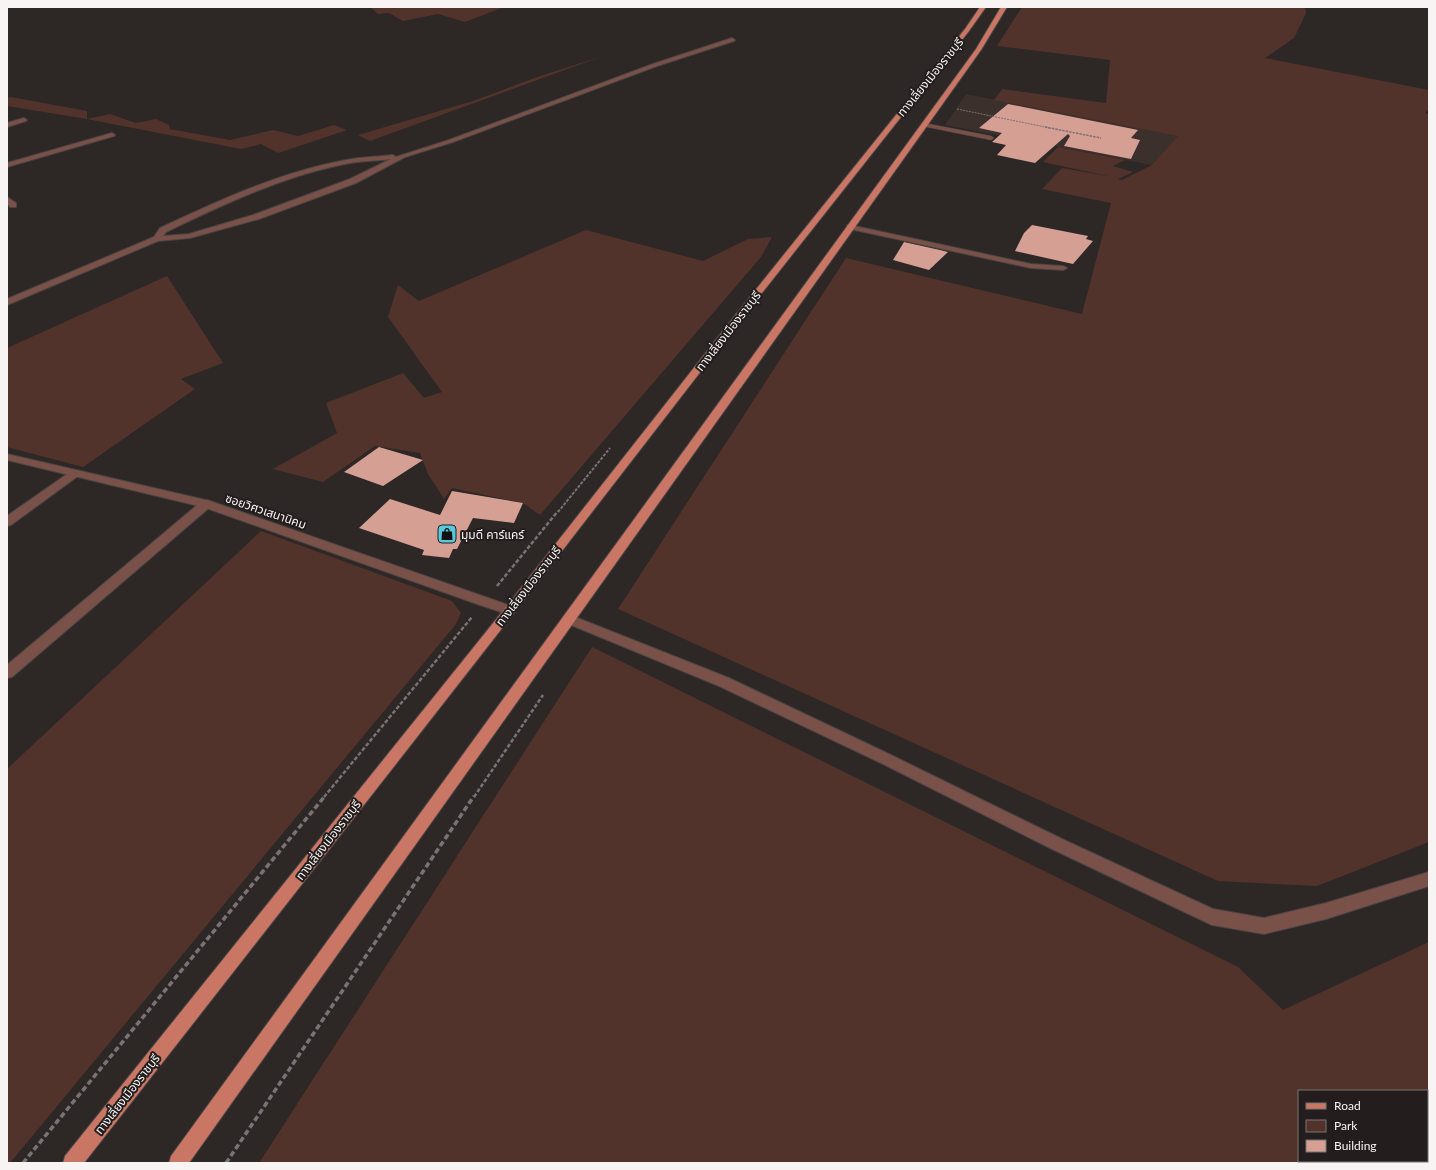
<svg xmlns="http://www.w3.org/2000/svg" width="1436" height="1170" viewBox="0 0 1436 1170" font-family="Lato,'Noto Sans Thai',sans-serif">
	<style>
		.built { fill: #3c302d }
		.green { fill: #52332c; fill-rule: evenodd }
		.building { fill: #d59f94 }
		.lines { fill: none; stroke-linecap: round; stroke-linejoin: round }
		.service-casing { stroke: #494443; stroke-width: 1 }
		.minor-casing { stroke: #494443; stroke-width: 2 }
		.tertiary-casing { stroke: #494443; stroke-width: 2 }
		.primary-casing { stroke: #494443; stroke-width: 2 }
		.path-far4 { stroke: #797473; stroke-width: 1; stroke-dasharray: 2 1; stroke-linecap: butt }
		.path-far3 { stroke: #797473; stroke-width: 1.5; stroke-dasharray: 2.5 1; stroke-linecap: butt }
		.path-far2 { stroke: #797473; stroke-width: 2; stroke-dasharray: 3 1.5; stroke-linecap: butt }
		.path-far1 { stroke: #797473; stroke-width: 2.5; stroke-dasharray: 4 2; stroke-linecap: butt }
		.path { stroke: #797473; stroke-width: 3.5; stroke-dasharray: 5.5 3; stroke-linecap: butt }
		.service { fill: #7a5148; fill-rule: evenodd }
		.minor { fill: #7a5148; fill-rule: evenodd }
		.tertiary { fill: #7a5148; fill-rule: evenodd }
		.primary { fill: #c97665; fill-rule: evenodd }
		.labels { text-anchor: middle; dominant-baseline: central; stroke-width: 4; stroke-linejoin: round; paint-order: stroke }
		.street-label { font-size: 12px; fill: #f8f4f3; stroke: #231e1d }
		.poi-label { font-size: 12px; fill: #f8f4f3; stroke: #231e1d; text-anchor: start }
	</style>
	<rect width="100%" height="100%" fill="#2d2726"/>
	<!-- built -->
	<polygon class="built" points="966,94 1179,136 1152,165 945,125"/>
	<!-- green -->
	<g class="green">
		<polygon points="370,7 504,7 465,22 438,14 403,21 389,13 378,14"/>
		<polygon points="1022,7 1305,7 1306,13 1294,38 1265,58 1429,90 1429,109 1425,113 1429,114 1429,842 1317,886 1218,881 618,609 846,258 1082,314 1111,203 1042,189 1062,168 1112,177 1043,162 1058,147 1125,160 1113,166 1133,172 1118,179 1122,180 1152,165 1178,136 994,100 1002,89 1106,103 1110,60 997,46"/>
		<polygon points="603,56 370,141 358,135 473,101 537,77"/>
		<polygon points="11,97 87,111 87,119 110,114 136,123 156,119 169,125 170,129 230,140 273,130 298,136 334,125 347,130 278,153 261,144 241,149 87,119 7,106 7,98"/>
		<polygon points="586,230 703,261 748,239 772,237 761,257 540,515 523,503 452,488 444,499 428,474 420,453 375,446 323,482 273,469 337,433 326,403 403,373 424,398 442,392 388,317 398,285 419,301"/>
		<polygon points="167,276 223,363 181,379 195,389 83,467 7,447 7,348"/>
		<polygon points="261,531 452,601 461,613 456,624 10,1163 7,1163 7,769"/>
		<path d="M592 647 1238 967 1283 1010 1429 942V1163H259ZM1299 1091H1427V1161H1299Z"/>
	</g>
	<!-- building -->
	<g class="building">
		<polygon points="1008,104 1138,130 1131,138 1140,140 1131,159 1064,146 1070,136 1068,134 1035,163 997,155 1006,145 992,142 1002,133 979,128"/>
		<polygon points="1032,225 1088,236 1086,239 1093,241 1073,264 1015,251 1024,233"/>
		<polygon points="904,242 940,250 948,252 929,270 893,260"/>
		<polygon points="379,447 423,460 383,486 344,472"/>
		<polygon points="452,491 523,503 514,523 473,518 457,549 453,549 449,558 422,555 424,550 359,528 390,499 440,515"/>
	</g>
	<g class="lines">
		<!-- service casing -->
		<g class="service-casing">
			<polygon id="service" points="924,123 991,136 994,138 991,140 922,126 922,124"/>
		</g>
		<!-- minor casing -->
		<g class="minor-casing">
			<g id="minor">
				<path d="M732 38 735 40 734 41 657 66 453 142 405 157 356 183 259 219 190 238 158 241 7 305V299L154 237 160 228C218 201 278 173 341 161 358 157 376 157 393 155L396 157 449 140 653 64ZM391 159 350 179 253 215 189 234 163 236 166 232C222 205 279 178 340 165 356 161 374 161 391 159Z"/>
				<polygon points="24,118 27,120 26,121 7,127 7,123"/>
				<polygon points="112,133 115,135 114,136 7,167 7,163"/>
				<polygon points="7,197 16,203 16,207 10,207 7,203"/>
				<polygon points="847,225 850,225 1031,264 1063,266 1067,268 1063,270 1031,268 850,229 847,229"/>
				<polygon points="74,471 78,472 79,474 78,476 11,525 7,526 7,516 70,472"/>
				<polygon points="206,500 210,501 212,504 210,507 12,677 7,678 7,665 202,501"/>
				<polygon points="570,615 729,678 891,755 1062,839 1213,909 1264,918 1326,903 1429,872 1429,886 1326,919 1264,934 1212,925 1052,849 881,763 719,686 566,623 564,620 566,617"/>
			</g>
		</g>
		<!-- tertiary casing -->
		<g class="tertiary-casing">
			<polygon id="tertiary" points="7,454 210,501 514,607 516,610 514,613 510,615 480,605 203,507 7,460"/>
		</g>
		<!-- primary casing -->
		<g class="primary-casing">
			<g id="primary">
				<polygon points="980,7 986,7 969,31 739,322 514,613 84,1163 63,1163 65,1156 506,607 733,318 965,29"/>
				<polygon points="1001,7 1007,7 981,50 189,1163 169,1163 171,1156 976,49"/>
			</g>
		</g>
		<!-- path-far4 -->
		<polyline class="path-far4" points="957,109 1050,128"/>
		<!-- path-far3 -->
		<polyline class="path-far3" points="1045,127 1101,138"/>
		<!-- path-far2 -->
		<polyline class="path-far2" points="558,512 610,448"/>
		<!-- path-far1 -->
		<g class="path-far1">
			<polyline points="497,586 558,511"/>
			<polyline points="324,797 472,617"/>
			<polyline points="474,797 543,695"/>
		</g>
		<!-- path -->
		<g class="path">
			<polyline points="23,1163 325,796"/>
			<polyline points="226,1163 474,796"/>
		</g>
		<!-- service -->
		<use href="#service" class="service"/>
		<!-- minor -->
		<use href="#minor" class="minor"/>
		<!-- tertiary -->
		<use href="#tertiary" class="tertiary"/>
		<!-- primary -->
		<use href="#primary" class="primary"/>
	</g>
	<!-- icons -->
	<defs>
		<g id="shop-square" transform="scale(1)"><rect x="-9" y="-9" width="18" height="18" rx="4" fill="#56c9e0" stroke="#231e1d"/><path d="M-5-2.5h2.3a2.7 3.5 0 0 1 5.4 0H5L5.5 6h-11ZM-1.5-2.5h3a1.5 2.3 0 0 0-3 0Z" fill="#111"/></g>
	</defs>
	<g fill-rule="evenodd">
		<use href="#shop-square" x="447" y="534"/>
	</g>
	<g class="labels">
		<!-- street labels -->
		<g class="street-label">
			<text transform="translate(930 77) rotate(-51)">ทางเลี่ยงเมืองราชบุรี</text>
			<text transform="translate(728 331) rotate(-52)">ทางเลี่ยงเมืองราชบุรี</text>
			<text transform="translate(266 511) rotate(19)">ซอยวิศวเสนานิคม</text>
			<text transform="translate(528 586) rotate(-52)">ทางเลี่ยงเมืองราชบุรี</text>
			<text transform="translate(328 840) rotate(-52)">ทางเลี่ยงเมืองราชบุรี</text>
			<text transform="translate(127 1094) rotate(-52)">ทางเลี่ยงเมืองราชบุรี</text>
		</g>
		<!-- poi labels -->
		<g class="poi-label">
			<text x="461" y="534">มุมดี คาร์แคร์</text>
		</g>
	</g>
	<!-- border -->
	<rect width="1436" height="1170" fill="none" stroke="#f8f4f3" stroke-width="16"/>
	<!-- legend -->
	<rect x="1298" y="1090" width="130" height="72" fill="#231e1d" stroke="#787473"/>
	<rect x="1306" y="1103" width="20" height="6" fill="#c97665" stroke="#787473"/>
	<text x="1334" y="1110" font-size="12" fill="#f8f4f3">Road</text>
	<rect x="1306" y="1120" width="20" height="12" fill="#52332c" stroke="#787473"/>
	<text x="1334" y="1130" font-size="12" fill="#f8f4f3">Park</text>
	<rect x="1306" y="1140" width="20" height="12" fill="#d59f94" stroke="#787473"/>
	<text x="1334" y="1150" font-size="12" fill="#f8f4f3">Building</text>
</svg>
